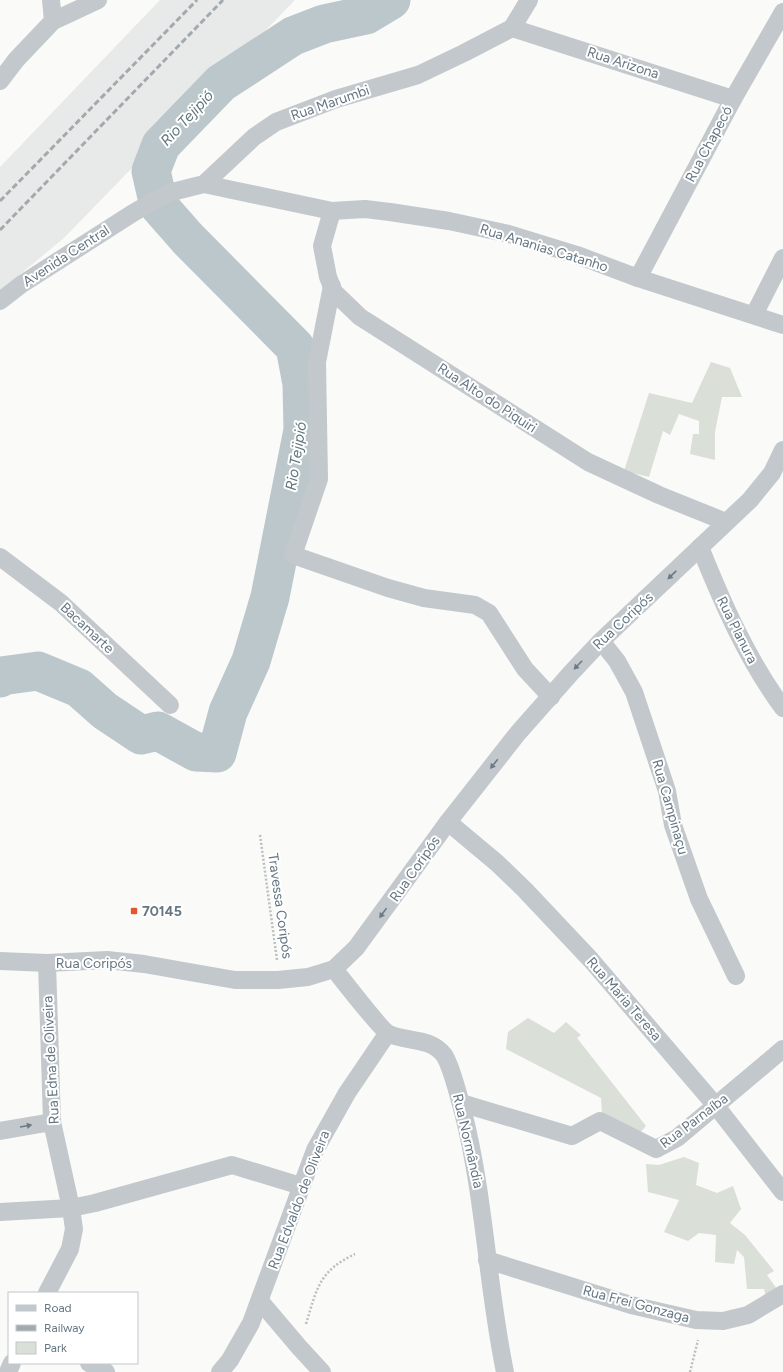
<svg xmlns="http://www.w3.org/2000/svg" width="783" height="1372" viewBox="0 0 783 1372" font-family="Figtree,sans-serif">
	<style>
		.built { fill: #e8e9e9 }
		.green { fill: #dadfd7 }
		.lines { fill: none; stroke-linecap: round; stroke-linejoin: round }
		.river { stroke: #bbc7cb; stroke-width: 39 }
		.path { stroke: #bbbfc2; stroke-width: 2.5; stroke-dasharray: 2 2; stroke-linecap: butt }
		.minor { stroke: #c3c8cc; stroke-width: 18 }
		.rail { stroke: #a2aab0; stroke-width: 3; stroke-dasharray: 6 3; stroke-linecap: butt }
		.oneway { fill: #6a7a87 }
		.poi-dot { fill: #e4572e; stroke: #fff; stroke-width: 1.5 }
		.labels { text-anchor: middle; dominant-baseline: central; stroke-width: 4; stroke-linejoin: round; paint-order: stroke }
		.street-label { font-size: 14px; fill: #657683; stroke: #fff }
		.poi-label { font-size: 14px; font-weight: bold; fill: #657683; stroke: #fff; text-anchor: start }
		.water-label { font-size: 15px; font-style: italic; fill: #60757c; stroke: #fff }
	</style>
	<rect width="100%" height="100%" fill="#fafaf8"/>
	<!-- built -->
	<polygon class="built" points="160,0 295,0 64,238 0,291 0,167"/>
	<!-- green -->
	<g class="green">
		<polygon points="711,362 730,368 742,397 722,397 715,432 715,460 690,454 693,434 699,434 699,421 679,414 670,435 663,431 649,477 624,471 649,393 692,403"/>
		<polygon points="528,1018 554,1033 566,1022 581,1035 577,1038 646,1126 639,1134 602,1115 601,1098 506,1049 508,1032"/>
		<polygon points="684,1157 699,1163 696,1185 717,1193 733,1186 741,1209 730,1223 745,1235 774,1271 767,1275 777,1289 766,1297 764,1289 747,1289 744,1257 737,1250 734,1264 715,1262 716,1235 699,1233 688,1241 664,1232 679,1200 648,1192 646,1164 659,1165"/>
	</g>
	<g class="lines">
		<!-- river -->
		<polyline class="river" points="0,678 1,676 38,671 79,688 105,711 141,735 158,731 196,752 217,753 228,712 251,661 270,597 303,430 302,384 295,347 188,239 159,206 151,171 161,145 221,83 293,36 324,24 366,15 391,0"/>
		<!-- path -->
		<g class="path">
			<polyline points="260,835 277,960"/>
			<path d="M306 1324C317 1288 319 1271 355 1254"/>
			<polyline points="690,1372 698,1340"/>
		</g>
		<!-- minor -->
		<g class="minor">
			<polyline points="51,0 53,21"/>
			<polyline points="512,28 733,99"/>
			<polyline points="0,81 16,60 53,21 98,0"/>
			<polyline points="204,184 332,211 365,209 390,212 449,221 509,234 577,255 638,278 783,325"/>
			<polyline points="332,211 322,246 328,277 334,292 360,317 588,462 659,495 726,522"/>
			<polyline points="638,278 733,99 783,12"/>
			<polyline points="332,286 317,362 319,479 293,555 388,588 424,598 475,605 489,613 525,669 551,697"/>
			<polyline points="0,301 22,284 133,213 168,193 204,184 254,137 276,122 336,99 418,75 464,53 512,28 529,0"/>
			<polyline points="754,315 783,258"/>
			<path d="M700 547C723 604 747 659 783 708"/>
			<polyline points="0,557 61,603 170,705"/>
			<polyline points="601,641 617,661 634,692 667,791 673,825 699,899 736,976"/>
			<polyline points="448,822 497,863 525,890 591,960 716,1106 783,1192"/>
			<polyline points="0,961 47,963 107,960 144,964 235,980 278,980 308,977 334,969 356,948 448,822 518,733 571,673 601,641 750,500 772,473 783,450"/>
			<polyline points="47,963 52,1122 71,1208 74,1229 70,1249 47,1293"/>
			<path d="M334 969C342 979 382 1031 389 1034 407 1042 430 1037 444 1055 452 1067 459 1098 463 1112 485 1198 487 1286 505 1372"/>
			<polyline points="461,1103 572,1136 600,1121 656,1149 677,1138 783,1049"/>
			<polyline points="0,1131 52,1122"/>
			<polyline points="0,1212 71,1208 95,1203 232,1165 301,1186"/>
			<polyline points="487,1260 631,1305 696,1320 723,1321 748,1315 783,1294"/>
			<polyline points="260,1301 299,1347 322,1372"/>
			<polyline points="89,1363 106,1372"/>
			<polyline points="8,1372 12,1363"/>
			<polyline points="220,1372 230,1360 251,1323 315,1150 347,1093 387,1034"/>
		</g>
		<!-- rail -->
		<g class="rail">
			<polyline points="0,201 197,0"/>
			<polyline points="0,230 223,0"/>
		</g>
	</g>
	<!-- one-way arrows -->
	<defs><path id="oneway-solid" d="M-6-.8H1V-3.2L6.5 0L1 3.2V.8H-6Z"/></defs>
	<g class="oneway">
		<use href="#oneway-solid" transform="translate(672 575) rotate(136)"/>
		<use href="#oneway-solid" transform="translate(578 665) rotate(134)"/>
		<use href="#oneway-solid" transform="translate(494 764) rotate(128)"/>
		<use href="#oneway-solid" transform="translate(383 913) rotate(126)"/>
		<use href="#oneway-solid" transform="translate(26 1126) rotate(-10)"/>
	</g>
	<!-- markers -->
	<rect class="poi-dot" x="130" y="907" width="8" height="8" rx="2"/>
	<g class="labels">
		<!-- street labels -->
		<g class="street-label">
			<text transform="translate(623 63) rotate(18)">Rua Arizona</text>
			<text transform="translate(330 103) rotate(-19)">Rua Marumbi</text>
			<text transform="translate(709 144) rotate(-62)">Rua Chapecó</text>
			<text transform="translate(544 248) rotate(17)">Rua Ananias Catanho</text>
			<text transform="translate(66 256) rotate(-33)">Avenida Central</text>
			<text transform="translate(487 398) rotate(33)">Rua Alto do Piquiri</text>
			<text transform="translate(623 621) rotate(-43)">Rua Coripós</text>
			<text transform="translate(87 628) rotate(43)">Bacamarte</text>
			<text transform="translate(737 630) rotate(63)">Rua Planura</text>
			<text transform="translate(670 807) rotate(74)">Rua Campinaçu</text>
			<text transform="translate(415 869) rotate(-55)">Rua Coripós</text>
			<text transform="translate(280 906) rotate(82)">Travessa Coripós</text>
			<text x="94" y="963">Rua Coripós</text>
			<text transform="translate(624 999) rotate(49)">Rua Maria Teresa</text>
			<text transform="translate(51 1060) rotate(-93)">Rua Edna de Oliveira</text>
			<text transform="translate(694 1121) rotate(-37)">Rua Parnaíba</text>
			<text transform="translate(468 1141) rotate(77)">Rua Normândia</text>
			<text transform="translate(299 1200) rotate(-69)">Rua Edvaldo de Oliveira</text>
			<text transform="translate(636 1304) rotate(15)">Rua Frei Gonzaga</text>
		</g>
		<!-- poi labels -->
		<g class="poi-label">
			<text x="142" y="911">70145</text>
		</g>
		<!-- water labels -->
		<g class="water-label">
			<text transform="translate(187 118) rotate(-47)">Rio Tejipió</text>
			<text transform="translate(296 456) rotate(-81)">Rio Tejipió</text>
		</g>
	</g>
	<!-- legend -->
	<rect x="8" y="1292" width="130" height="72" fill="#ffffff" stroke="#c1c8cd"/>
	<rect x="16" y="1305" width="20" height="6" fill="#c3c8cc" stroke="#c1c8cd"/>
	<text x="44" y="1312" font-size="12" fill="#657683">Road</text>
	<rect x="16" y="1325" width="20" height="6" fill="#a2aab0" stroke="#c1c8cd"/>
	<text x="44" y="1332" font-size="12" fill="#657683">Railway</text>
	<rect x="16" y="1342" width="20" height="12" fill="#dadfd7" stroke="#c1c8cd"/>
	<text x="44" y="1352" font-size="12" fill="#657683">Park</text>
</svg>
